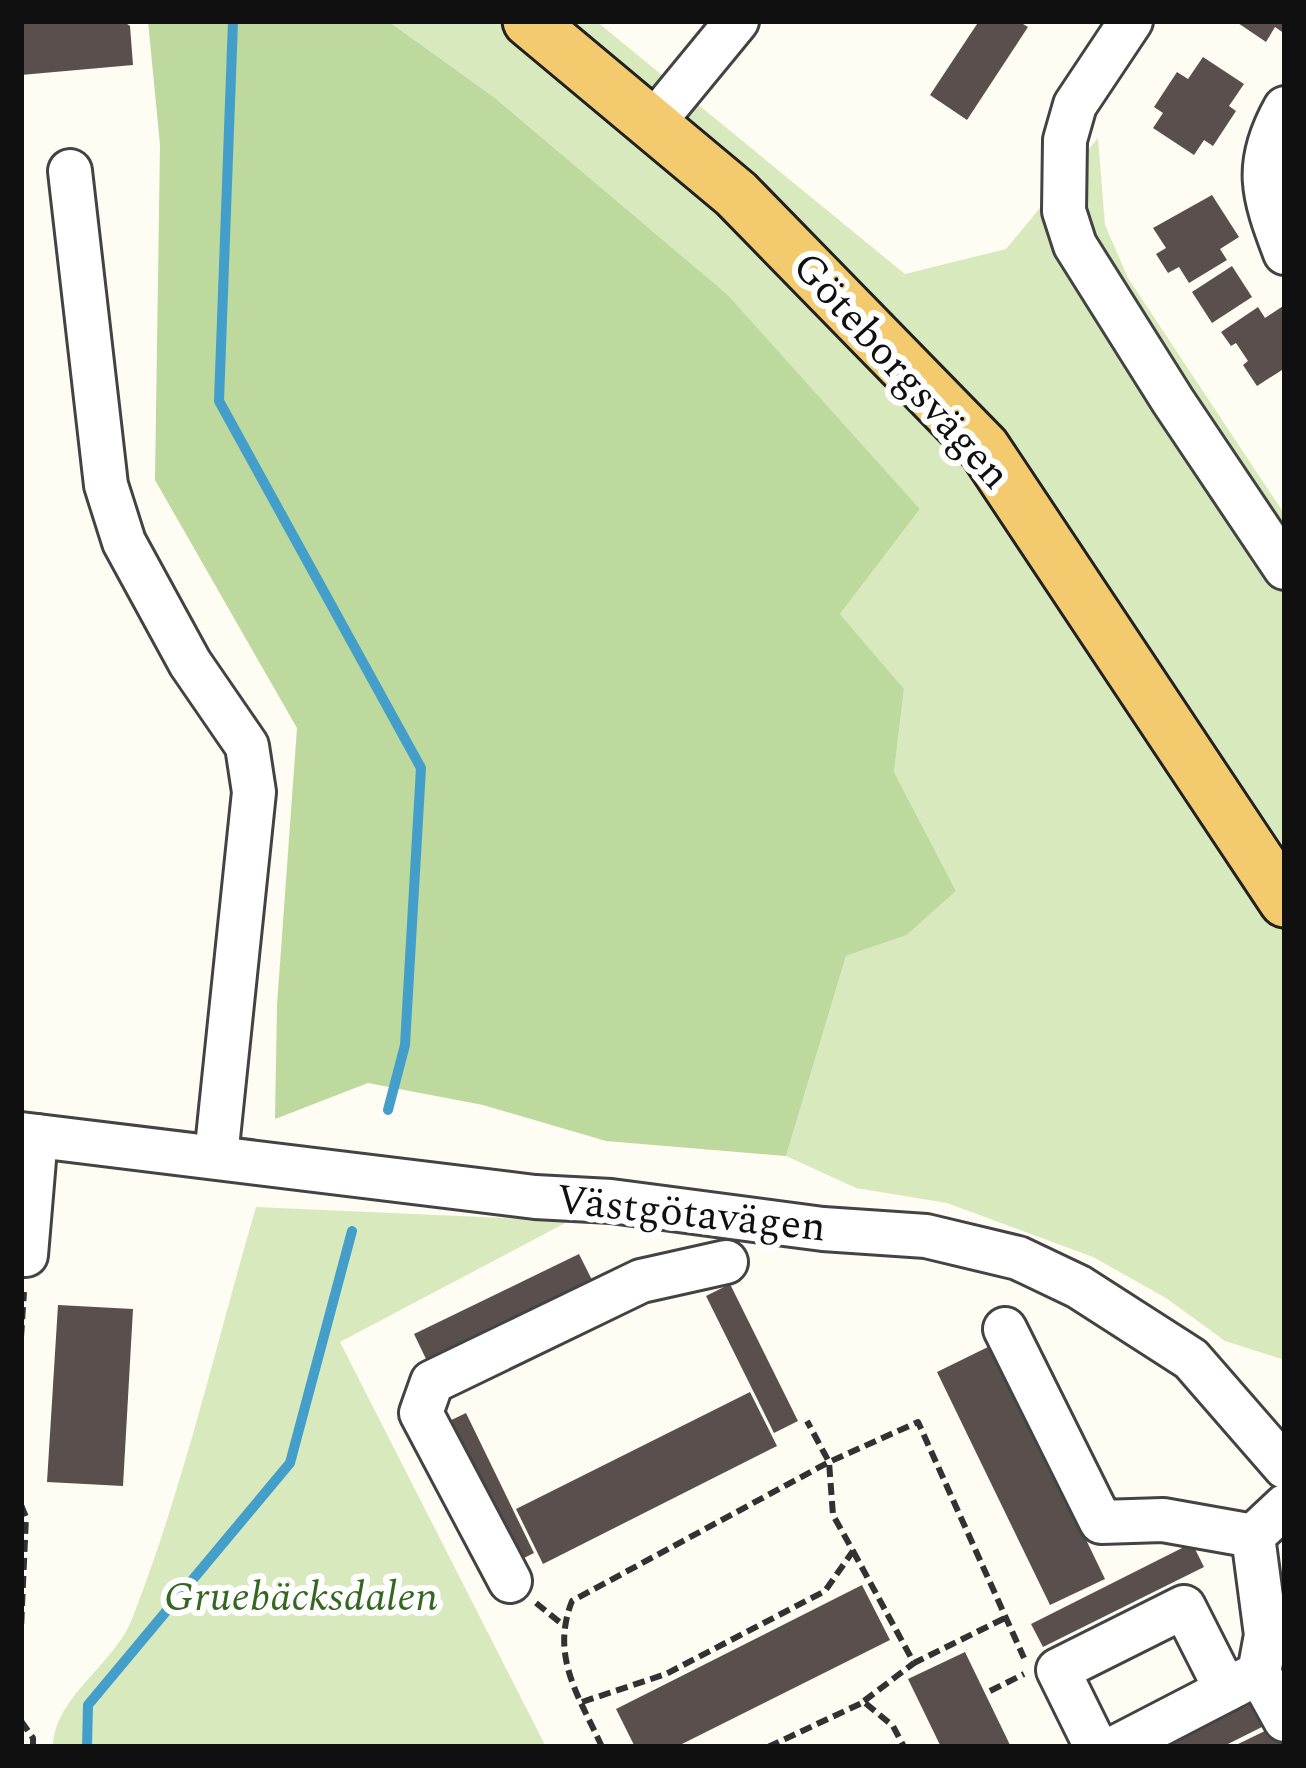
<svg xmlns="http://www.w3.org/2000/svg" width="1306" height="1768" viewBox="0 0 1306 1768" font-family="Spectral,serif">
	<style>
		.green { fill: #d7e9bd }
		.forest { fill: #bdd99d }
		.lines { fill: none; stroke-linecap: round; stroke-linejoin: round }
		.stream { stroke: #439eca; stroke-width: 10 }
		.building { fill: #59504d }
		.minor-casing { stroke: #434343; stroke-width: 48 }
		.major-casing { stroke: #212121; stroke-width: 57 }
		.path { stroke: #323232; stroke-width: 6; stroke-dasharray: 12 6; stroke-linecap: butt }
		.minor { stroke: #fff; stroke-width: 42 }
		.major { stroke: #f4ca6e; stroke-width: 51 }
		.labels { text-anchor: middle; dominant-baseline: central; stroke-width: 12; stroke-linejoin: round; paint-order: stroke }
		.street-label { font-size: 42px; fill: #101010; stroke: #fff }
		.park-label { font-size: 42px; font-style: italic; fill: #356721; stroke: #fff }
	</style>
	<rect width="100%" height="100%" fill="#fffcf4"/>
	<!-- green -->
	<g class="green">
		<polygon points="388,21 596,21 905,274 1006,249 1098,138 1105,225 1128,278 1285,515 1285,1360 1225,1341 1166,1298 1093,1257 947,1203 856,1188 786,1156 846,956 907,935 956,891 894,772 904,689 840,614 920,509 728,295 495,98"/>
		<path d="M256 1207 569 1221 340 1342 546 1747H53C54 1697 114 1665 132 1619 184 1486 216 1344 256 1207Z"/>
	</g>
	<!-- forest -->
	<polygon class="forest" points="148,21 388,21 495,98 728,295 920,509 840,614 904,689 894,772 956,891 907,935 846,956 786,1156 606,1141 483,1105 368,1083 275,1119 277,1005 297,728 155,480 160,145"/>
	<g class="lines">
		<!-- stream -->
		<g class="stream">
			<polyline points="233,21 219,401 421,768 405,1045 388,1110"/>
			<polyline points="87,1747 88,1705 290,1463 352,1231"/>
		</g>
	</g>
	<!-- building -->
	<g class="building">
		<polygon points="21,21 123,21 130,26 133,65 21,75"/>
		<polygon points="979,21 1018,21 1028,27 967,120 930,95"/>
		<polygon points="1235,21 1285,21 1285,34 1275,27 1266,42"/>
		<polygon points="1203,57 1244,84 1229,106 1236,111 1213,146 1204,140 1194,155 1153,128 1163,113 1154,107 1177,72 1188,79"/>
		<polygon points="1212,195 1239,237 1220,249 1227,260 1189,283 1179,267 1168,273 1156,254 1166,248 1153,228"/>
		<polygon points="1232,266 1252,297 1212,323 1192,292"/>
		<polygon points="1283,306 1285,368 1257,386 1243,365 1248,361 1236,343 1231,346 1221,332 1258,307 1265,318"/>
		<polygon points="579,1254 592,1280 427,1361 414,1334"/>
		<polygon points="730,1284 798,1421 774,1433 706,1296"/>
		<polygon points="58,1305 133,1309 123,1486 47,1482"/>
		<polygon points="992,1345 1105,1579 1050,1605 937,1372"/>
		<polygon points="750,1392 777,1446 543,1564 516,1509"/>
		<polygon points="466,1413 534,1553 512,1564 443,1424"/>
		<polygon points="1192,1543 1204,1567 1043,1647 1031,1624"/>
		<polygon points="862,1585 890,1640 676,1747 635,1747 616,1709"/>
		<polygon points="965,1652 1011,1747 941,1747 908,1679"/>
		<polygon points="1265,1697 1276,1720 1222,1747 1163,1747"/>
		<polygon points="1277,1725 1285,1747 1232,1747"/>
	</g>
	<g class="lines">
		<!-- minor casing -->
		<g class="minor-casing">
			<g id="minor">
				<polyline points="1131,21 1075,105 1065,140 1064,211 1075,245 1173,401 1285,568"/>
				<path d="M1285 108C1253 165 1263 195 1285 253"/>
				<polyline points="654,122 737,21"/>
				<polyline points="70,171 106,485 124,542 190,663 247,746 254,792 216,1157"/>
				<polyline points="21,1134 535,1197 611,1201 823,1229 926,1236 1018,1258 1079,1287 1191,1359 1285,1467"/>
				<polyline points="26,1255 36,1136"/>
				<polyline points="1005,1329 1101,1522 1163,1520 1253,1536"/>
				<polyline points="510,1581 421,1413 432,1382 641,1281 726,1262"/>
				<polyline points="1259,1673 1285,1720"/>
				<polyline points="1096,1747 1058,1670 1184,1607 1226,1690"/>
				<polyline points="1116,1747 1259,1673 1266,1635 1253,1536 1285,1506"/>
			</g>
		</g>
		<!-- major casing -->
		<g class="major-casing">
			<polyline id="major" points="529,21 736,194 984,448 1285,901"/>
		</g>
		<!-- path -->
		<g class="path">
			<polyline points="21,1337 24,1292"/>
			<polyline points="21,1505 26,1517 21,1629"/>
			<polyline points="853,1551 914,1663 1005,1618"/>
			<polyline points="536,1603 562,1624"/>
			<polyline points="990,1691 1024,1674"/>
			<polyline points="864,1701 914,1663"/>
			<polyline points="582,1702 666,1674 825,1591 853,1551 833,1515 829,1462 807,1421"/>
			<polyline points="21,1721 33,1738 33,1747"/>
			<path d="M602 1747C579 1696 550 1657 572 1601L829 1462 918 1422 1024 1658"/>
			<polyline points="768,1747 864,1702 893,1726 904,1747"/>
		</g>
		<!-- minor -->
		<use href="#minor" class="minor"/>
		<!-- major -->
		<use href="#major" class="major"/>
	</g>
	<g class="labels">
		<!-- street labels -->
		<g class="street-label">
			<text transform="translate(901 371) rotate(48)">Göteborgsvägen</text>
			<text transform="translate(691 1214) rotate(6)">Västgötavägen</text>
		</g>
		<!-- park labels -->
		<g class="park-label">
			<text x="301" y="1597">Gruebäcksdalen</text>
		</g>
	</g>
	<!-- border -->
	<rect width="1306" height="1768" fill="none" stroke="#101010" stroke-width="48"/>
</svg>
